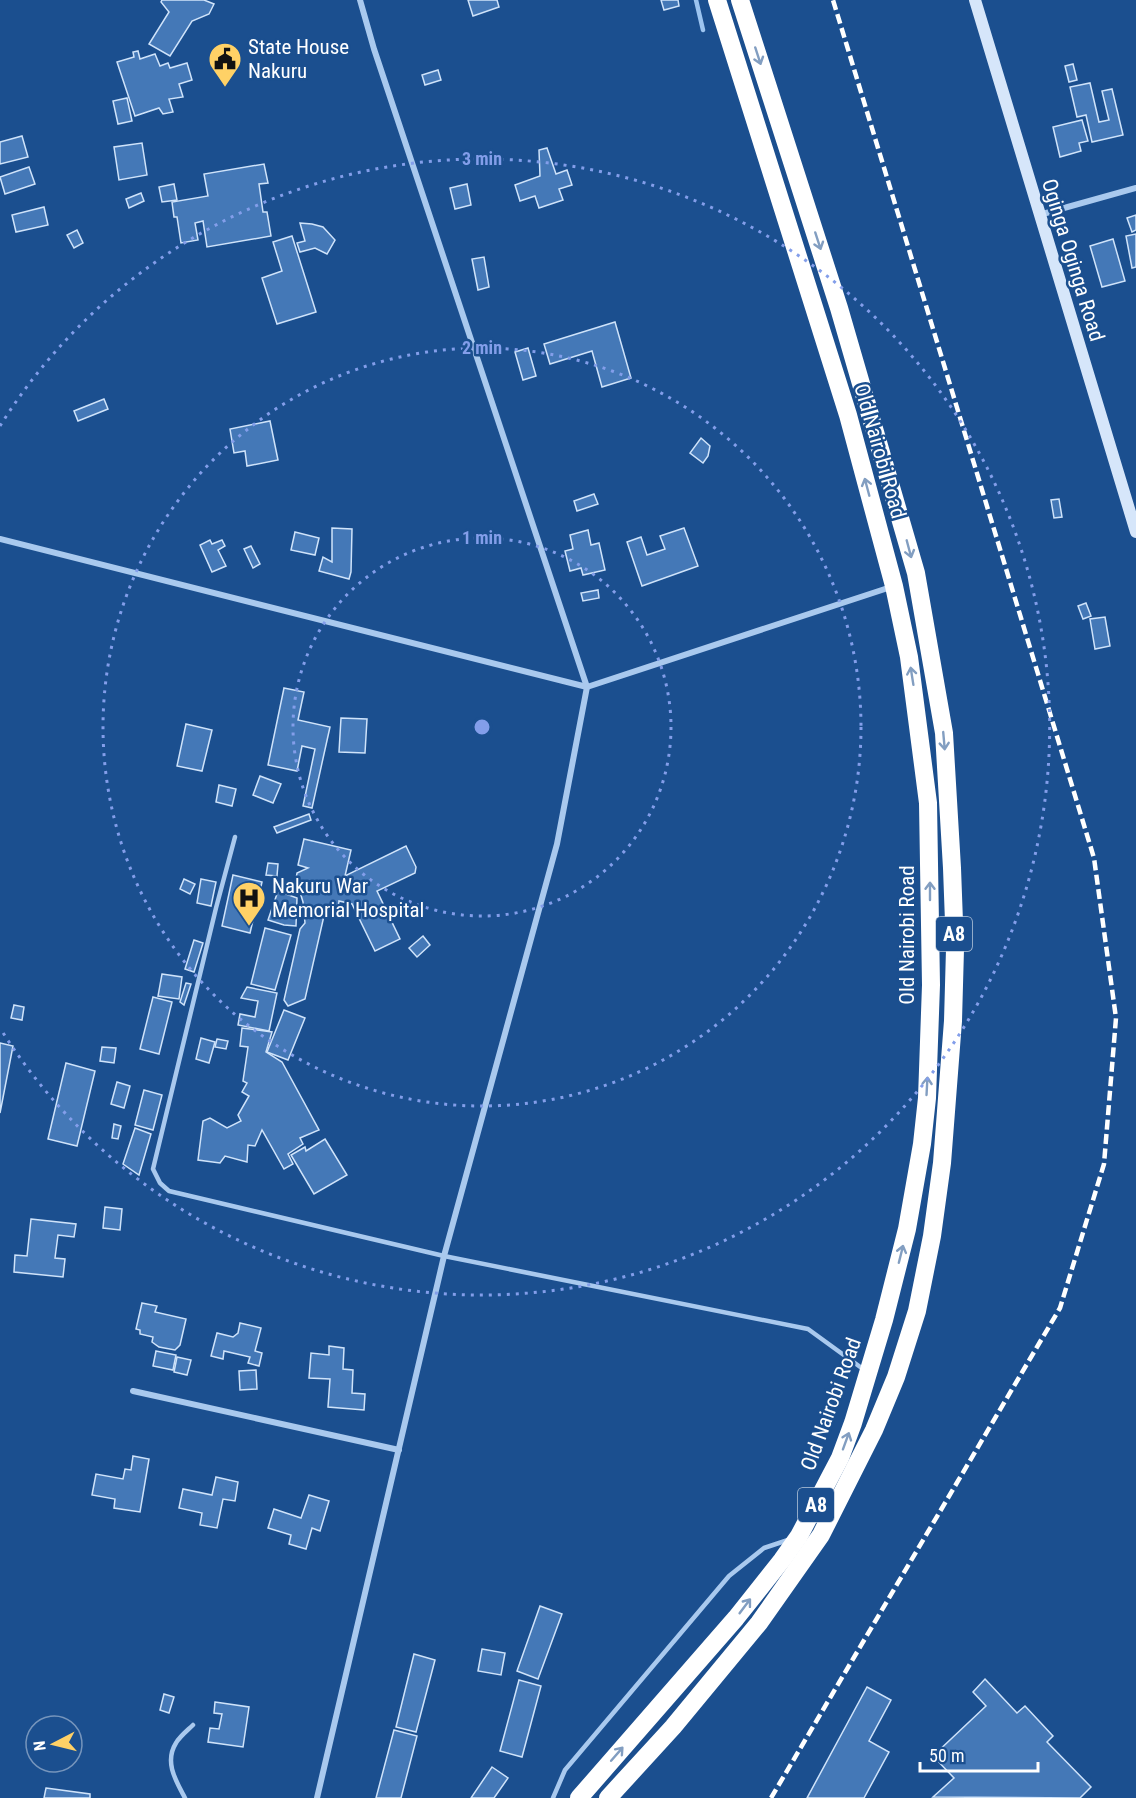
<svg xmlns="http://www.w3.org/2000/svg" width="1136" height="1798" viewBox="0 0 1136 1798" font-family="'Roboto Condensed',sans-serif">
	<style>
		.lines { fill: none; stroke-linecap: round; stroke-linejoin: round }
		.stream { stroke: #9cc4f0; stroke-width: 4.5 }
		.building { fill: #4478b7; stroke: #cfe3fa; stroke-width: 1.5 }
		.lane { stroke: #a9c9ee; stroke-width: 4.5 }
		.street { stroke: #a9c9ee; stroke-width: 6 }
		.secondary { stroke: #d6e6fa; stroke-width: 12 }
		.highway { stroke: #fff; stroke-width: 18 }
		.rail { stroke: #fff; stroke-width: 4.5; stroke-dasharray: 10 4.5; stroke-linecap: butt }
		.oneway { stroke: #829ec1 }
		.ring { fill: none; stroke: #839eea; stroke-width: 3; stroke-dasharray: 3 6 }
		.labels { text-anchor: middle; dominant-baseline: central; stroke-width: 5; stroke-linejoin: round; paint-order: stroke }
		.shield { fill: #1b4f8f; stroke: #bbcadd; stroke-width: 1.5 }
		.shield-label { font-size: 20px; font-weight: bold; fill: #fff }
		.poi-label { font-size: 21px; fill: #fff; stroke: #1b4f8f; text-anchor: start }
		.street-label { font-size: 21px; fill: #fff; stroke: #1b4f8f }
		.centre { fill: #839eea; stroke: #1b4f8f; stroke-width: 3 }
		.ring-label { font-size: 18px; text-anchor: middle; font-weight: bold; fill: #839eea; stroke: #1b4f8f; stroke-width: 5; stroke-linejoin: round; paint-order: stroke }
	</style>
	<rect width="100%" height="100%" fill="#1b4f8f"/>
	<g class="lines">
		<!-- stream -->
		<polyline class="stream" points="696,0 703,30"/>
	</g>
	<!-- building -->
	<g class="building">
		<polygon points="162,0 204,0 214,4 209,14 192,21 170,56 149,44 169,12 161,2"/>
		<polygon points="468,0 497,0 499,7 473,16"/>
		<polygon points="661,0 678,0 679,6 664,10"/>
		<polygon points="138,51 140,59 155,54 160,66 168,63 170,68 187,63 192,80 179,84 183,97 169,99 173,112 163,114 159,108 135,116 117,62 134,57 133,52"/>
		<polygon points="1073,64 1077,80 1069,82 1065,66"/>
		<polygon points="438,70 441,80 425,85 422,75"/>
		<polygon points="1090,83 1099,122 1109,120 1102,91 1112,89 1123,135 1092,142 1086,115 1077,117 1070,87"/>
		<polygon points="127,98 132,121 118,124 113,101"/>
		<polygon points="1082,120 1088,141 1079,143 1081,151 1060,157 1053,127"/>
		<polygon points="22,136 28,157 0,164 0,142"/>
		<polygon points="142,143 147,175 119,180 114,147"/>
		<polygon points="547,148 556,174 567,170 572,185 559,189 563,200 539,208 535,196 520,201 515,185 540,176 539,150"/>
		<polygon points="264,164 268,183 259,184 263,212 267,212 271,236 207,247 203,221 195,223 198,240 181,243 177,217 174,217 172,202 208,196 204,174"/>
		<polygon points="29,167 35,184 5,194 0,177"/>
		<polygon points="174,184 177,200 162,202 159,187"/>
		<polygon points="467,184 471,205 455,209 450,188"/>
		<polygon points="141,193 144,201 129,208 126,199"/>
		<polygon points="44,207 48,225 16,232 12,215"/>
		<polygon points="1136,215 1136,230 1132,232 1127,218"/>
		<polygon points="300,223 312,224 323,227 335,240 327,254 315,248 300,252 297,243 305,241"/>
		<polygon points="77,230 83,243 74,248 67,235"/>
		<polygon points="1136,234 1136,267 1132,268 1126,236"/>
		<polygon points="292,236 316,312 277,324 262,278 282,271 273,242"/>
		<polygon points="1113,239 1125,281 1102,287 1090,246"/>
		<polygon points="484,257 489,287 478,290 472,259"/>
		<polygon points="615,322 631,378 602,387 592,351 550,364 544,344"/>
		<polygon points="528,348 536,376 523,380 515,352"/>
		<polygon points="104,399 108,409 78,421 74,411"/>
		<polygon points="270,421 278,460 247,466 245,451 234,453 230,429"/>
		<polygon points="701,438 710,446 708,456 703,463 690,453"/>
		<polygon points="594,494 598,504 577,511 574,501"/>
		<polygon points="1059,499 1062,517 1054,518 1051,500"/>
		<polygon points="332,528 352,529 351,572 349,579 319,571 323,557 332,562"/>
		<polygon points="684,528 698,566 642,586 627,542 641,537 647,555 665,549 660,536"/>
		<polygon points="588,530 591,545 599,543 605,570 583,575 581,568 570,571 565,551 573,549 570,535"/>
		<polygon points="295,532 319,538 315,555 291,550"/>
		<polygon points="210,540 212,544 222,540 225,546 218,550 226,566 212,572 200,545"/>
		<polygon points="251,546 260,564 253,568 244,549"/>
		<polygon points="598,590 599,598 583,601 581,593"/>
		<polygon points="1086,603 1091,616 1083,619 1078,606"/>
		<polygon points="1105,617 1110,646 1095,649 1090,619"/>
		<polygon points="284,688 304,692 298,720 330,727 312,808 303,806 315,749 302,746 297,771 268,765"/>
		<polygon points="341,718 367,719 365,753 339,752"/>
		<polygon points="186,724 212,730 202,771 177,766"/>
		<polygon points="260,776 281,784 273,803 253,795"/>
		<polygon points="219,785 236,789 232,806 216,802"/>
		<polygon points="309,814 311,820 277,833 274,827"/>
		<polygon points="304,839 351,850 345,876 406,846 416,867 415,873 377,891 400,939 375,951 352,904 339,901 338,910 326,907 305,999 288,1006 284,1000 300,929 305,923 303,902 296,879 297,873 308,868 298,865"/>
		<polygon points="268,863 278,864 277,876 266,875"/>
		<polygon points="233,875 262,882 250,933 222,926"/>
		<polygon points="184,879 195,884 190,894 180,889"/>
		<polygon points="201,879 216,882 211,906 197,903"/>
		<polygon points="278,891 297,898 296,926 284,925 268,920"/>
		<polygon points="265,928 291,935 275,990 251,984"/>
		<polygon points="423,936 430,945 417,957 409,948"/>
		<polygon points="194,940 203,943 194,972 185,969"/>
		<polygon points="162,974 182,977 179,999 158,996"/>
		<polygon points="186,983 191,984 184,1005 180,1002"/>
		<polygon points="247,987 277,993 269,1031 238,1025 240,1014 255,1017 258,1001 241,998"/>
		<polygon points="153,997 172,1002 159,1054 140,1049"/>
		<polygon points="14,1005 24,1007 22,1020 11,1018"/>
		<polygon points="284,1010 305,1018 288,1060 267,1052"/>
		<polygon points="242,1028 272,1032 266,1052 282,1062 319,1130 300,1138 303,1144 288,1154 293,1164 284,1169 262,1130 255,1146 248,1145 247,1162 225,1156 220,1163 198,1160 203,1121 210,1118 227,1128 241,1121 238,1115 249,1096 242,1092 247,1083 243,1081 248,1047 240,1046"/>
		<polygon points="201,1038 215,1042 209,1063 196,1059"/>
		<polygon points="217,1039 228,1041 226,1049 215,1047"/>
		<polygon points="0,1043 13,1046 0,1113"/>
		<polygon points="102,1047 116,1048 114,1063 100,1061"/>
		<polygon points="66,1063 95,1071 77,1146 48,1139"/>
		<polygon points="117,1082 130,1086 124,1108 111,1104"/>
		<polygon points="144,1090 162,1095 153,1130 135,1125"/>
		<polygon points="114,1124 121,1126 118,1139 112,1138"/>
		<polygon points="135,1128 151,1134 139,1175 123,1164"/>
		<polygon points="325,1139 347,1175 314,1194 291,1155 305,1147 306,1151"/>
		<polygon points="105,1207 122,1209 120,1230 103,1228"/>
		<polygon points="31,1219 76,1224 74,1237 58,1235 55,1258 65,1259 63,1277 14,1272 15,1255 27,1256"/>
		<polygon points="142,1303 157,1306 155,1312 186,1319 180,1345 175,1350 159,1347 152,1342 153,1337 140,1334 140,1330 136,1329"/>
		<polygon points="240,1323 261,1328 255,1351 262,1353 259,1366 248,1363 250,1357 224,1351 223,1359 211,1356 217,1333 233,1337 238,1333"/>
		<polygon points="329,1346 344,1348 343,1369 353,1370 352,1393 365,1394 364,1410 328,1407 330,1379 309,1378 311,1353 329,1355"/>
		<polygon points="156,1351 176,1355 173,1370 153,1366"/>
		<polygon points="177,1357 191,1360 187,1375 174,1372"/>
		<polygon points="256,1370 257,1389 240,1390 239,1371"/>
		<polygon points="133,1456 149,1459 140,1512 114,1508 115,1499 92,1495 96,1474 123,1479 125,1469 131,1470"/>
		<polygon points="216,1477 238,1482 235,1501 223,1499 217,1528 200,1525 202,1513 179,1508 183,1489 212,1495"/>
		<polygon points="309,1495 329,1501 320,1531 312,1528 306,1549 289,1544 291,1535 268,1528 274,1509 301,1518"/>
		<polygon points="540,1606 562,1614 538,1679 517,1671"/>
		<polygon points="482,1649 505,1653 501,1675 478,1671"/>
		<polygon points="414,1654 435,1660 416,1732 396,1727"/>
		<polygon points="985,1679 1017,1713 1025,1706 1053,1736 1047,1742 1091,1787 1080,1798 933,1797 954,1778 933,1756 986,1706 973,1692"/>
		<polygon points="519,1680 541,1686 522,1757 500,1751"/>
		<polygon points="867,1687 891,1700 869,1741 889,1752 864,1798 807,1798"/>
		<polygon points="164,1694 174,1697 169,1713 160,1710"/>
		<polygon points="215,1702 249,1707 243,1747 208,1742 210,1728 219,1729 222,1714 214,1713"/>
		<polygon points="394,1730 417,1736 401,1798 376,1798"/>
		<polygon points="492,1767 508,1778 494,1798 471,1798"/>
		<polygon points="46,1788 90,1794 90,1798 44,1798"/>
	</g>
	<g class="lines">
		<!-- lane -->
		<g class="lane">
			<polyline points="235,837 216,908 153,1169 160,1183 169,1191 444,1256 808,1329 863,1369"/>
			<path d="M185 1798C176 1781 164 1762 176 1743 180 1736 188 1730 193 1725"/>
			<polyline points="553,1798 565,1770 729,1576 764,1548 788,1540"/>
		</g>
		<!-- street -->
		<g class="street">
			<polyline points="1039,215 1136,188"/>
			<polyline points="0,539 587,687 891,587"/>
			<polyline points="133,1391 399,1450"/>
			<polyline points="317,1798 444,1256 557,844 587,687 374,49 360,0"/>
		</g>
		<!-- secondary -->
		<polyline class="secondary" points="975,0 1136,532"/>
		<!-- highway -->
		<g class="highway">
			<polyline points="579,1798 736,1618 782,1560 799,1536 840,1458 853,1423 884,1320 907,1229 922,1144 927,1098 931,985 928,803 909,657 894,586 848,415 717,0"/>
			<polyline points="608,1798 673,1727 759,1623 821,1535 874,1430 896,1377 917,1311 932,1236 942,1163 953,1021 955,949 952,868 944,733 916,573 839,308 740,0"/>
		</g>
		<!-- rail -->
		<polyline class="rail" points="771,1798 1060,1308 1104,1164 1116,1018 1094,858 833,0"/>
	</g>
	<!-- one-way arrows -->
	<defs><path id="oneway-shaft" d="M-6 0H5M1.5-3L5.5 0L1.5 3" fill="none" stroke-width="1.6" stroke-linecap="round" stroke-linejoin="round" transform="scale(1.5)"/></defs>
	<g class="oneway">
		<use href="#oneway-shaft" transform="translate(758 56) rotate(72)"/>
		<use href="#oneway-shaft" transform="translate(818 241) rotate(72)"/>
		<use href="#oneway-shaft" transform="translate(867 487) rotate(-105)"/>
		<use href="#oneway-shaft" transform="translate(909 549) rotate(75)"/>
		<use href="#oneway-shaft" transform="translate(912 676) rotate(-99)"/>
		<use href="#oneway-shaft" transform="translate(944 741) rotate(85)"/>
		<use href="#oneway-shaft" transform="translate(930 891) rotate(-90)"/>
		<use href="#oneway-shaft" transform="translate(927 1086) rotate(-87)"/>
		<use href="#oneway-shaft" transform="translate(901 1254) rotate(-76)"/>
		<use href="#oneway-shaft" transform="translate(846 1441) rotate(-70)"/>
		<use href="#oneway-shaft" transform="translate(745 1606) rotate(-53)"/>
		<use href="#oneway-shaft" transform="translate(617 1754) rotate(-49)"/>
	</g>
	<!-- distance rings -->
	<g class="ring">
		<circle cx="482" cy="727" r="189"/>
		<circle cx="482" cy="727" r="379"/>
		<path d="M0 426A568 568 0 1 1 0 1028"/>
	</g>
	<!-- icons -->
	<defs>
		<g id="civic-pin" transform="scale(1.725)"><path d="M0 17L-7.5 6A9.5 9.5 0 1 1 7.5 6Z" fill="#ffd166" stroke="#1b4f8f"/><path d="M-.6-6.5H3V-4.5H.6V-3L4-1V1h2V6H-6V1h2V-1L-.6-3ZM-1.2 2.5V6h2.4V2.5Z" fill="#111"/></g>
		<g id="hospital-pin" transform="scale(1.725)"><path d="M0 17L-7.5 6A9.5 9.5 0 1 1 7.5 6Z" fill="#ffd166" stroke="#1b4f8f"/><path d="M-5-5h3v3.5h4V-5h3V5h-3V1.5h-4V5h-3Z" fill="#111"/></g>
	</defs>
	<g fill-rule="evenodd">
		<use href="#civic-pin" x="225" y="59"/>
		<use href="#hospital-pin" x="249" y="898"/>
	</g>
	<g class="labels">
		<!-- shield labels -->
		<g class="shield">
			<rect x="936" y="917" width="36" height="34" rx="4.5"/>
			<rect x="798" y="1488" width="36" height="34" rx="4.5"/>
		</g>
		<g class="shield-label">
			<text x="954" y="934">A8</text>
			<text x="816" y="1505">A8</text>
		</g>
		<!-- poi labels -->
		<g class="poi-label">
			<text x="248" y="47">State House<tspan x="248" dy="24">Nakuru</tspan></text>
			<text x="272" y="886">Nakuru War<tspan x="272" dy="24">Memorial Hospital</tspan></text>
		</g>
		<!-- street labels -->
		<g class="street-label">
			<text transform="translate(1073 260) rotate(73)">Oginga Oginga Road</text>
			<text transform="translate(880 451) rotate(74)">Old Nairobi Road</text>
			<text transform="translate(907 935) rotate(-90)">Old Nairobi Road</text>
			<text transform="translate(831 1404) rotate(-70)">Old Nairobi Road</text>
		</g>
	</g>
	<circle cx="482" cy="727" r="9" class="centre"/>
	<g class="ring-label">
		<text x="482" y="165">3 min</text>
		<text x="482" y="354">2 min</text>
		<text x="482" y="544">1 min</text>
	</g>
	<!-- north arrow -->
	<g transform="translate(54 1744) rotate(263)"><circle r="28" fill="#1b4f8f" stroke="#7695bc" stroke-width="1.5"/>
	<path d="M0-4.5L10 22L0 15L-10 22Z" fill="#ffd166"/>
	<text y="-9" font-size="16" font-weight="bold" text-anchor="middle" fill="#ffffff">N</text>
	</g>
	<!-- scale -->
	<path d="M920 1762v9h118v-9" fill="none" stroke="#ffffff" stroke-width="3"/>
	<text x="929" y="1762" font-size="18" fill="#ffffff" stroke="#1b4f8f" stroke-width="4.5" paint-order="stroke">50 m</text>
</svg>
